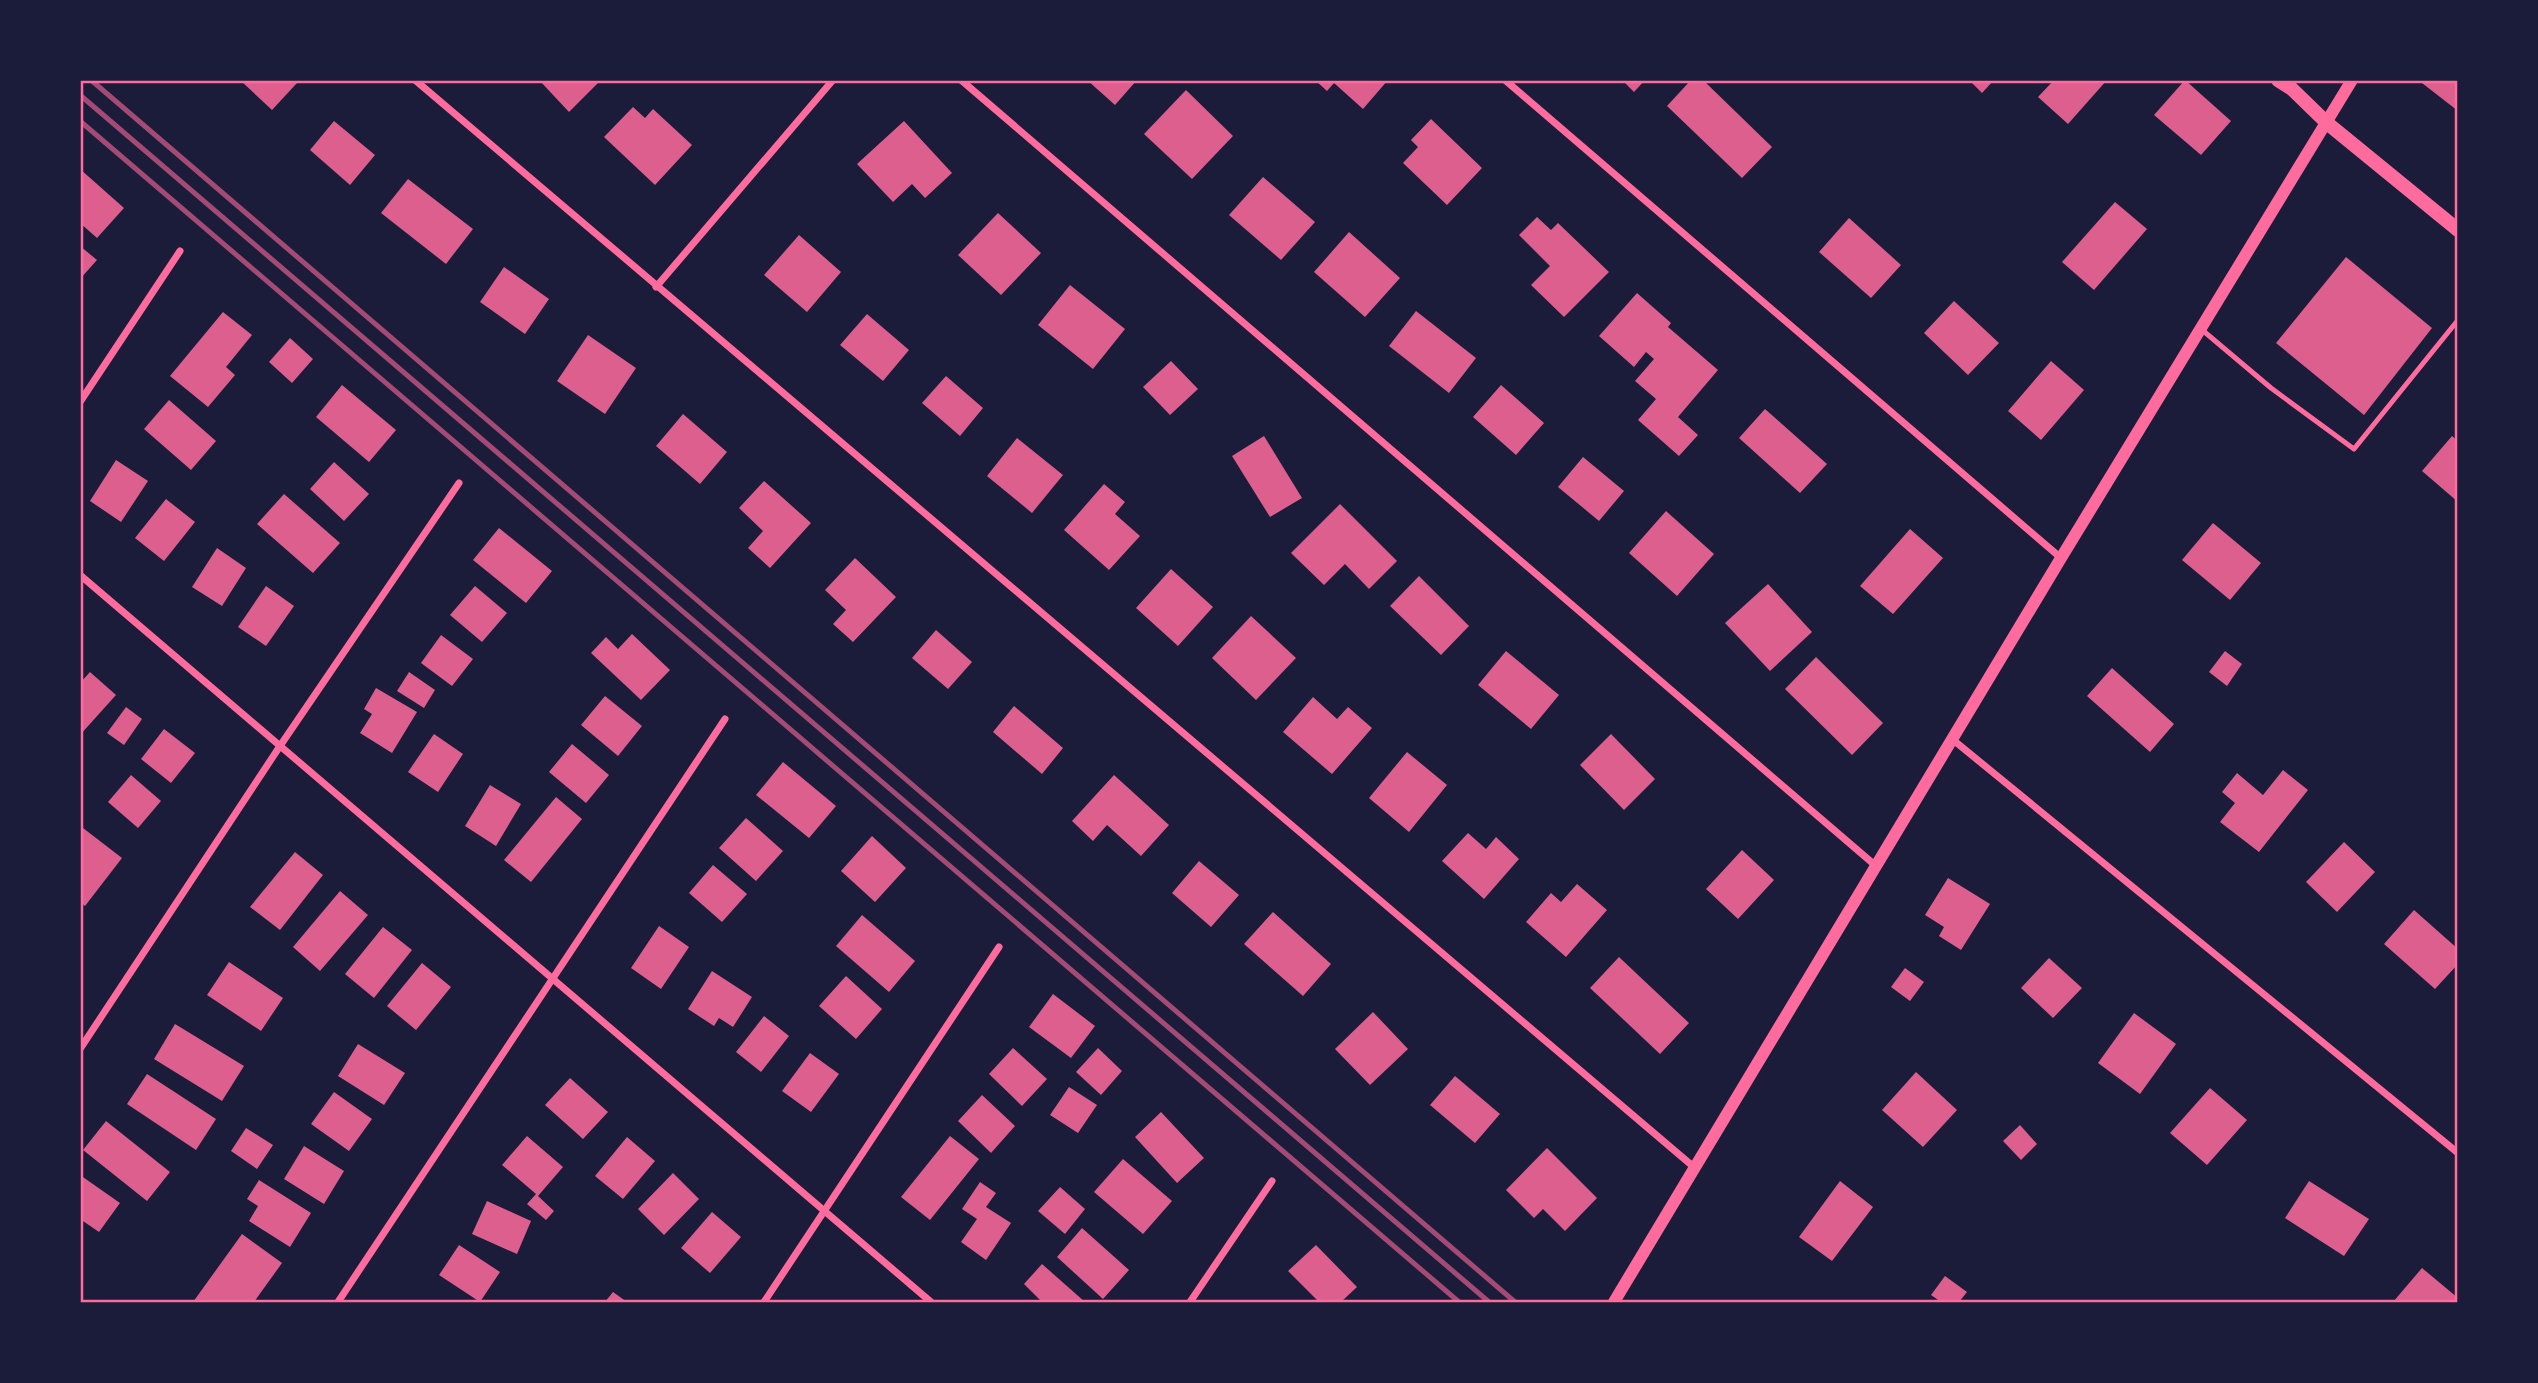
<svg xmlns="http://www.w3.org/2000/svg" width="2538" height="1383" viewBox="0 0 2538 1383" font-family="'Roboto Condensed',sans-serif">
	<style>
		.building { fill: #dd5f8e }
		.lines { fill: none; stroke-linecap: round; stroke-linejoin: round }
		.service { stroke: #ff6b9d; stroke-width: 5 }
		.minor { stroke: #ff6b9d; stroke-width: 7 }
		.tertiary { stroke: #ff6b9d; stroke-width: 12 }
		.secondary { stroke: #ff6b9d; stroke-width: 14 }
		.rail { stroke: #a44b75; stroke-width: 5 }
		.neatline { fill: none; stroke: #ff6b9d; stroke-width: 2.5 }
	</style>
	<rect width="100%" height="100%" fill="#1b1b3a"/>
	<!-- building -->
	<g class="building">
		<polygon points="240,80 294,80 297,83 272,110"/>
		<polygon points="539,80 601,80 569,112"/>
		<polygon points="1087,80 1137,80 1115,105"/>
		<polygon points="1315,80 1388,80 1363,109 1334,83 1327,91"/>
		<polygon points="1622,80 1645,80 1634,92"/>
		<polygon points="1691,80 1703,80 1772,147 1742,178 1667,106"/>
		<polygon points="1969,80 1994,80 1982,93"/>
		<polygon points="2054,80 2107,80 2068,124 2038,97"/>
		<polygon points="2185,80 2231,121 2201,155 2154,115"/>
		<polygon points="2424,80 2458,80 2458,111 2422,83"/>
		<polygon points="1186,90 1233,136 1192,179 1144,134"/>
		<polygon points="633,107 645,118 653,109 692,145 655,185 604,137"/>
		<polygon points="1431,119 1482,168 1447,205 1403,163 1418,147 1411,140"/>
		<polygon points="334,121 375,155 350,185 310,150"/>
		<polygon points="904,121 952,173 925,198 912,184 893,202 857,164"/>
		<polygon points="80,169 124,208 97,238 80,223"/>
		<polygon points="1263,177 1315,222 1281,260 1229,215"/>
		<polygon points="408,179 473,229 446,264 381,213"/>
		<polygon points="2115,202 2147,229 2094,290 2062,262"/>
		<polygon points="998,213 1041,253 1001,295 958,255"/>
		<polygon points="1537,217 1551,230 1558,223 1609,272 1564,317 1531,285 1550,266 1519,235"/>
		<polygon points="1849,218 1901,265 1871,298 1819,252"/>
		<polygon points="1349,232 1400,278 1365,317 1314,272"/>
		<polygon points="799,235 841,272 807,312 764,275"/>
		<polygon points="80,246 97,260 80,279"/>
		<polygon points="2346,257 2432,328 2364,415 2276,343"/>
		<polygon points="504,267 549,299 525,334 480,302"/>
		<polygon points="1070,285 1125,329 1093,369 1038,325"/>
		<polygon points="1637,293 1671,323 1668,327 1718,370 1678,417 1698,435 1679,456 1638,420 1656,399 1635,381 1654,359 1646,352 1634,367 1599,336"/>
		<polygon points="1954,301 1999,343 1968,375 1924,333"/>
		<polygon points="1416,311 1476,358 1449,393 1389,346"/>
		<polygon points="223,312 252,335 226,367 235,375 208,407 170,376"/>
		<polygon points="867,314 909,350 883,381 840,345"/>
		<polygon points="588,335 636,368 605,414 557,381"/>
		<polygon points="290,338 313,359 292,383 269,362"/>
		<polygon points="1171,361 1198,389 1170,415 1143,387"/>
		<polygon points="2051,361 2084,390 2041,440 2008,411"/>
		<polygon points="946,376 983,408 960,436 922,403"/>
		<polygon points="342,385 396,430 369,462 316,417"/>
		<polygon points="1501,385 1544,423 1516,455 1473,417"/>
		<polygon points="169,400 216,441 191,470 144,429"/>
		<polygon points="1765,409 1827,464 1800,493 1739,438"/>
		<polygon points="683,414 727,452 700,484 656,446"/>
		<polygon points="1264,436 1302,498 1270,517 1232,456"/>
		<polygon points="2452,436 2458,441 2458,502 2422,471"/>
		<polygon points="1017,438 1063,475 1032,513 987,476"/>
		<polygon points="1583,457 1624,491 1599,521 1558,487"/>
		<polygon points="116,460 148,481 121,522 90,501"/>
		<polygon points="334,462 369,494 344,521 310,489"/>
		<polygon points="764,481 811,523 770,568 748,548 763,531 739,508"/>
		<polygon points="1104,484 1125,502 1115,514 1140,536 1109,570 1064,530"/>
		<polygon points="284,494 340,543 313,573 257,524"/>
		<polygon points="166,499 195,522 164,561 135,538"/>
		<polygon points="1340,504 1397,561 1369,589 1345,564 1324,585 1291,553"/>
		<polygon points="1666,511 1714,554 1677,596 1629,553"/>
		<polygon points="2213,523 2261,563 2230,600 2182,560"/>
		<polygon points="499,528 552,571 526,603 473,560"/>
		<polygon points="1910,529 1943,558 1893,614 1860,586"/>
		<polygon points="217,548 246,568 222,606 192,587"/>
		<polygon points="855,558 896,597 853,642 833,624 846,610 825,590"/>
		<polygon points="1171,569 1213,607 1178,646 1136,608"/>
		<polygon points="1419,576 1469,626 1441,655 1390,606"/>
		<polygon points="1768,584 1812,632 1770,671 1725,623"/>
		<polygon points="266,586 294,606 266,646 238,627"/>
		<polygon points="475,586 507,613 482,642 450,615"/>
		<polygon points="1251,616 1296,658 1256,700 1212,658"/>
		<polygon points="936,630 972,662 948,689 912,658"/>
		<polygon points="632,634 670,670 641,700 591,653 606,637 618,649"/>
		<polygon points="441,635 473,659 452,686 421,663"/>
		<polygon points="1506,651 1559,695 1531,729 1478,685"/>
		<polygon points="2225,651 2242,664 2227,686 2209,672"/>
		<polygon points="1816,657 1883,723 1852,755 1785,689"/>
		<polygon points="2112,668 2174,724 2150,752 2087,696"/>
		<polygon points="90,672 116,695 80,735 80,683"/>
		<polygon points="409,672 435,690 424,708 397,691"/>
		<polygon points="376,688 417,712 392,753 360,733 372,714 364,709"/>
		<polygon points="605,696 642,726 618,756 581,725"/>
		<polygon points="1313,697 1337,719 1348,707 1372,728 1332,774 1283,732"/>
		<polygon points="1014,706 1063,748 1042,774 993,732"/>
		<polygon points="126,707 142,719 124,745 107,733"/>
		<polygon points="164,729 195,753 171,783 141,759"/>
		<polygon points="434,734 463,754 438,792 408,772"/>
		<polygon points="1611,734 1655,779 1624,810 1580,765"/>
		<polygon points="572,744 609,775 586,803 549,772"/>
		<polygon points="1407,752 1447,785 1409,832 1369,798"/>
		<polygon points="783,762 836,806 809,838 756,795"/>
		<polygon points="2283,770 2308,790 2259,852 2220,822 2235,803 2222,792 2237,773 2263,795"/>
		<polygon points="131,775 161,801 138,828 108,802"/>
		<polygon points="1114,775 1169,825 1141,856 1107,825 1093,841 1072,821"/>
		<polygon points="490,785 521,804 496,846 465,826"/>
		<polygon points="556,797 582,819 531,882 504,860"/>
		<polygon points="746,818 783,851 756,881 719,848"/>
		<polygon points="83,828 122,858 85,906 80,902 80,831"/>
		<polygon points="1468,833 1486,849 1496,837 1519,859 1484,899 1442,861"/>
		<polygon points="872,836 906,868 875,902 841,871"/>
		<polygon points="2344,842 2375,872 2337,912 2306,882"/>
		<polygon points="1742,850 1774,880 1738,919 1706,889"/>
		<polygon points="295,852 323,875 280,930 250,907"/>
		<polygon points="1199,861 1239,895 1211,927 1172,893"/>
		<polygon points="713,865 747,894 722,922 689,893"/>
		<polygon points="1948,878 1990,904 1961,950 1939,936 1944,927 1925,915"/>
		<polygon points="1577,884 1607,910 1566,957 1526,922 1551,893 1561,902"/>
		<polygon points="340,891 368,915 320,971 293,947"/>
		<polygon points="2414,910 2458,949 2458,964 2435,989 2384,944"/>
		<polygon points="1273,912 1331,964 1303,996 1244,944"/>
		<polygon points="862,915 915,961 889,992 836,946"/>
		<polygon points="659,926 689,947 661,989 631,968"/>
		<polygon points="383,927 412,950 374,998 345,974"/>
		<polygon points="1619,957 1689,1023 1660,1054 1590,988"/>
		<polygon points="2049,958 2082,988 2053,1018 2021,988"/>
		<polygon points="229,962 283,998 261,1031 207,995"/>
		<polygon points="422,963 451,987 416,1030 387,1006"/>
		<polygon points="1905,968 1924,982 1910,1001 1891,987"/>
		<polygon points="712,971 752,997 733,1027 719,1018 714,1026 688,1009"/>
		<polygon points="846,976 882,1009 856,1039 819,1006"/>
		<polygon points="1053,994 1095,1026 1071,1058 1029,1027"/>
		<polygon points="1373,1012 1408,1049 1370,1085 1335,1049"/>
		<polygon points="2134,1013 2176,1044 2140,1094 2098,1063"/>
		<polygon points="764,1016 789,1036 761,1072 736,1052"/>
		<polygon points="175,1024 244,1066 222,1101 154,1059"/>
		<polygon points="358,1044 405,1073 384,1105 338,1076"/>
		<polygon points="1013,1048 1047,1079 1022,1106 989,1074"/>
		<polygon points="1098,1048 1122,1071 1101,1095 1076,1072"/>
		<polygon points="810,1053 839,1074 811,1112 782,1091"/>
		<polygon points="1916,1072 1957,1110 1923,1147 1882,1110"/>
		<polygon points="147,1074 216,1119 196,1150 127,1104"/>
		<polygon points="1455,1076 1500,1114 1475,1143 1430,1105"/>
		<polygon points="570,1078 608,1112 583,1139 545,1105"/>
		<polygon points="1069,1087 1097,1105 1078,1133 1050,1115"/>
		<polygon points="2210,1088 2247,1120 2207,1165 2170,1133"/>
		<polygon points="334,1092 372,1119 349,1151 311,1124"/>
		<polygon points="982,1095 1015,1126 991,1153 958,1121"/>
		<polygon points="1161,1112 1204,1158 1177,1183 1135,1137"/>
		<polygon points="106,1121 170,1172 147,1201 83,1150"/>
		<polygon points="2020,1125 2037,1144 2021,1160 2003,1141"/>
		<polygon points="246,1128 273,1145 257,1169 231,1151"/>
		<polygon points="527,1136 563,1167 538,1196 554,1211 546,1220 527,1204 536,1194 502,1165"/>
		<polygon points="950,1136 979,1159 930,1220 901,1197"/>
		<polygon points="627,1137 655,1161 623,1199 595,1176"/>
		<polygon points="304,1146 344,1171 324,1204 284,1179"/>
		<polygon points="1547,1148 1597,1198 1565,1231 1543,1209 1534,1218 1506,1190"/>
		<polygon points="1123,1159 1172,1201 1143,1234 1094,1192"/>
		<polygon points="673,1173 699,1199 664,1235 638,1209"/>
		<polygon points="80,1175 120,1203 99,1232 80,1219"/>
		<polygon points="259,1180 311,1213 290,1247 249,1221 258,1206 247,1199"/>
		<polygon points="1840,1181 1873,1207 1832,1261 1799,1237"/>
		<polygon points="2309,1181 2369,1219 2344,1256 2285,1218"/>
		<polygon points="980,1182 996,1193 986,1207 1011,1223 986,1260 961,1242 977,1219 962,1209"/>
		<polygon points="1060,1187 1085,1209 1065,1234 1038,1211"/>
		<polygon points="487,1201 531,1221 517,1254 472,1234"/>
		<polygon points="712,1212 741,1237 710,1273 681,1248"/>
		<polygon points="1082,1228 1129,1270 1103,1299 1057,1257"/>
		<polygon points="242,1234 282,1263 254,1302 193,1302"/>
		<polygon points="459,1245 500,1272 480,1302 439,1275"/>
		<polygon points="1316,1245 1357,1287 1341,1302 1319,1302 1288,1271"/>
		<polygon points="1042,1264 1085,1302 1042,1302 1024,1284"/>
		<polygon points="2422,1268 2458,1298 2458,1302 2393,1302"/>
		<polygon points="1945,1276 1967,1292 1959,1302 1941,1302 1931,1295"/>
		<polygon points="613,1292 627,1302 605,1302"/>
	</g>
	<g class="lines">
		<!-- service -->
		<polyline class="service" points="2201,329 2271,388 2354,449 2458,320"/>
		<!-- minor -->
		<g class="minor">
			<polyline points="415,80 1695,1168"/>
			<polyline points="961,80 1876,866"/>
			<polyline points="1505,80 2061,558"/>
			<polyline points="656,287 833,80"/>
			<polyline points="80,402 180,251"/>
			<polyline points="80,575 931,1302"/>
			<polyline points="1952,739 2458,1153"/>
			<polyline points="80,1049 280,746 459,483"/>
			<polyline points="338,1302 725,719"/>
			<polyline points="764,1302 999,947"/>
			<polyline points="1190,1302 1272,1181"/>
		</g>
		<!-- tertiary -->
		<polyline class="tertiary" points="1614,1302 2061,558 2352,80"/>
		<!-- secondary -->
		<polyline class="secondary" points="2278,80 2292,89 2327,123 2458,230"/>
		<!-- rail -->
		<g class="rail">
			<polyline points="91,80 1515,1302"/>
			<polyline points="80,95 1489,1302"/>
			<polyline points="80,121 1459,1302"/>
		</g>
	</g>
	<!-- border -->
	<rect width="2538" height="1383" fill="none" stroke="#1b1b3a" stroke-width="164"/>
	<rect x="82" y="82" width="2374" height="1219" class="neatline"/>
</svg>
